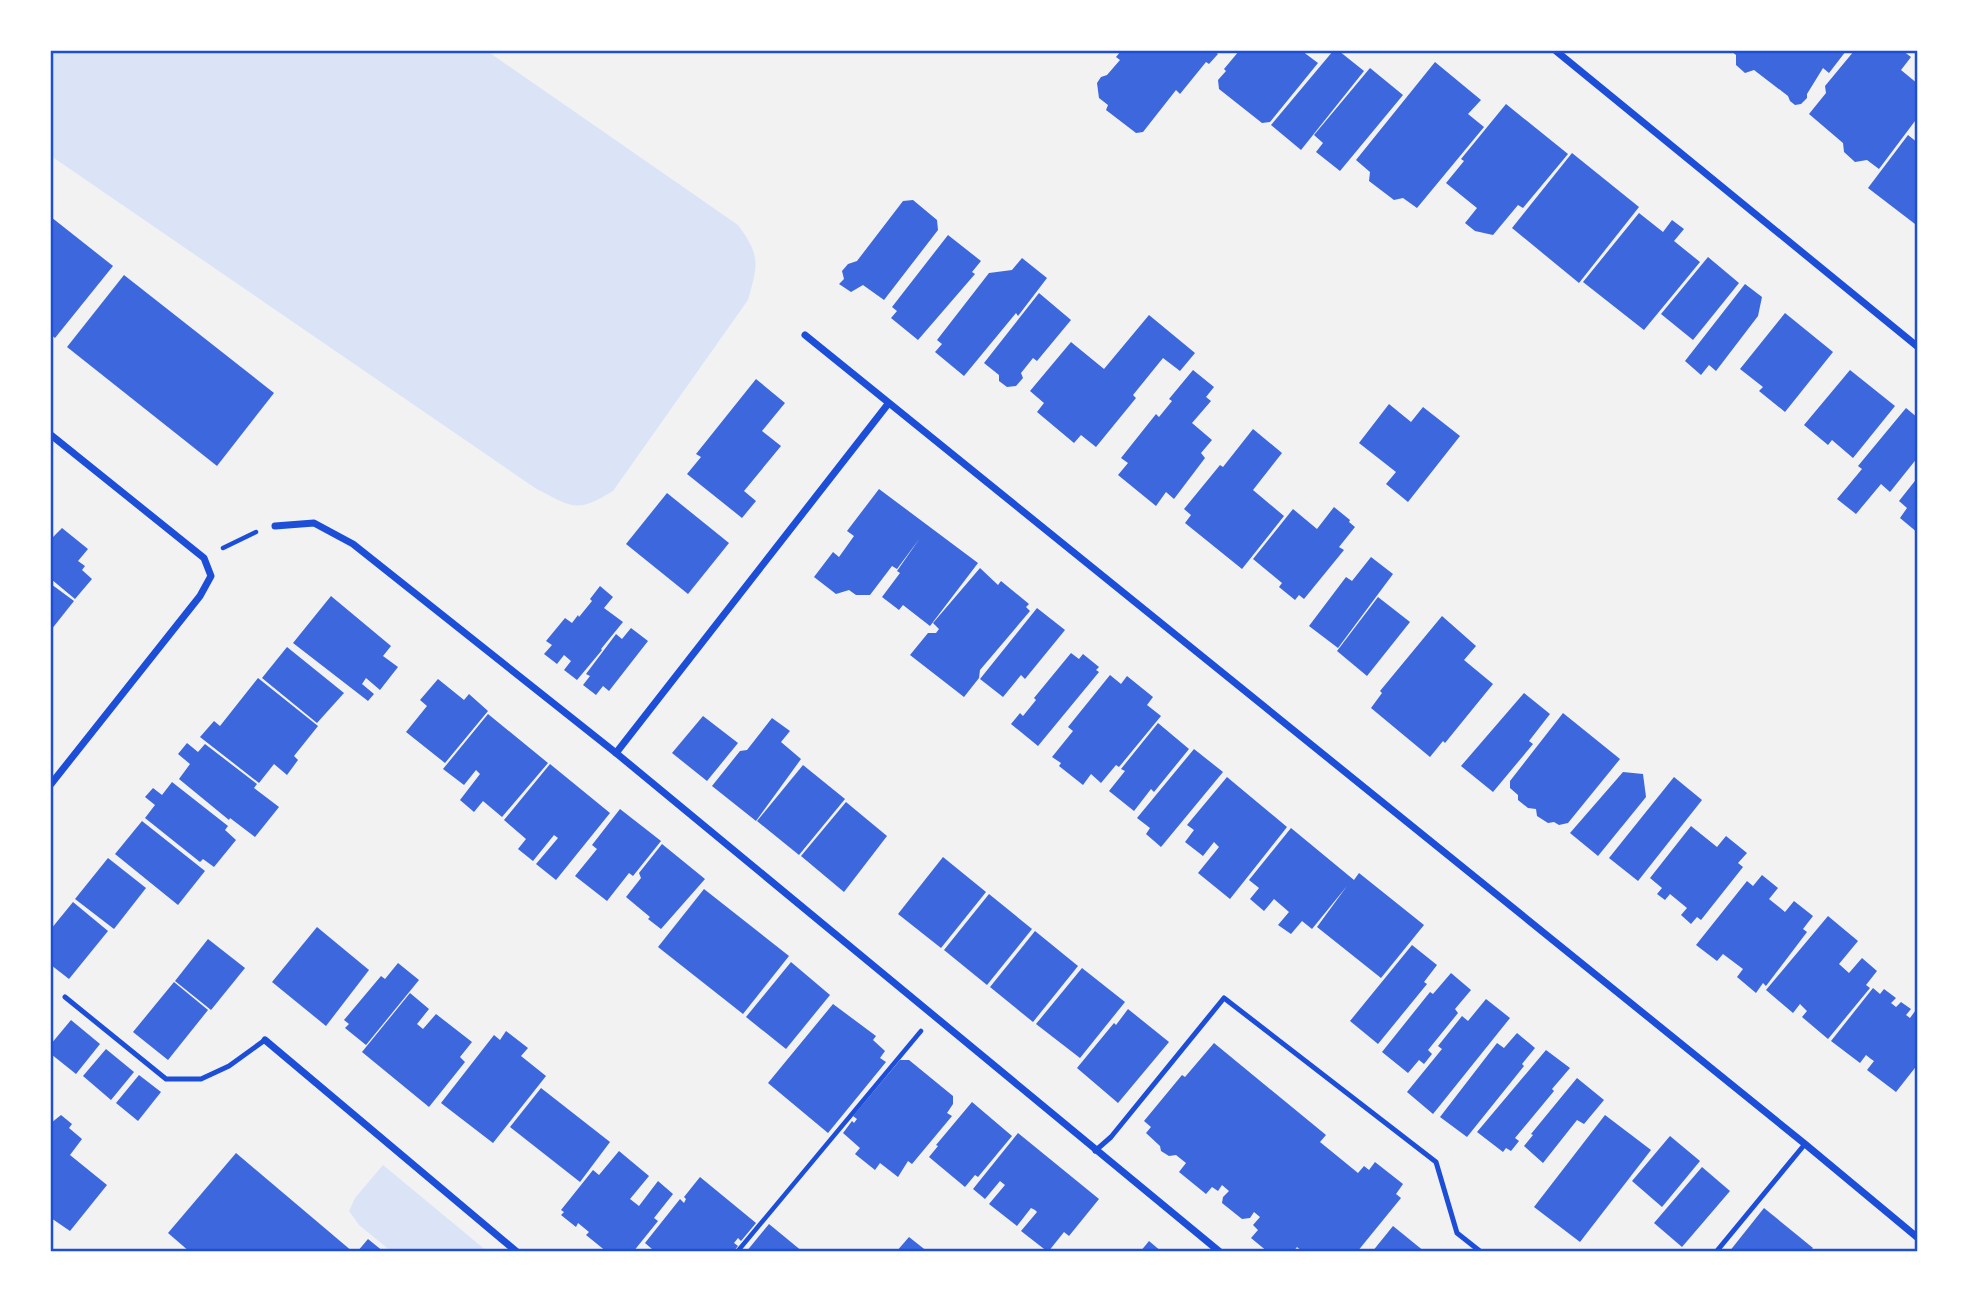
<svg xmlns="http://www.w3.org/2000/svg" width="1969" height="1303" viewBox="0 0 1969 1303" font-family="Jost,sans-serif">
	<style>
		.green { fill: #dbe4f7 }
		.building { fill: #3d67dc }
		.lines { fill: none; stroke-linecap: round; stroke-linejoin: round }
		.path { stroke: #1d4ed8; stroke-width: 4.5 }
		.service { stroke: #1d4ed8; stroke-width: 5 }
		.minor { stroke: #1d4ed8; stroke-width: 7 }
		.neatline { fill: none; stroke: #1d4ed8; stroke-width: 2.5 }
	</style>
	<rect width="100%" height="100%" fill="#f2f2f2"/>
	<!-- green -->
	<g class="green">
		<path d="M51 51H487L738 225C761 256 758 264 748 300L613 491C576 514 572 507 535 488L51 156Z"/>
		<polygon points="383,1165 488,1252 392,1252 359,1225 349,1211 355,1198"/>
	</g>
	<!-- building -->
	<g class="building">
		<polygon points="1121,51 1214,51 1218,54 1209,64 1206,62 1180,94 1176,90 1143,132 1136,133 1106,110 1108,105 1099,98 1097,83 1101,77 1107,75 1120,60 1116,57"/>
		<polygon points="1239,51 1302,51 1318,63 1270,122 1262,123 1219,89 1218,80 1226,71 1224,69"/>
		<polygon points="1333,51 1339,51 1364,71 1301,150 1271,125"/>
		<polygon points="1731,51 1846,51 1829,73 1823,68 1807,94 1807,98 1801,104 1795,105 1790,101 1788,96 1754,70 1745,73 1736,65 1736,55"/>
		<polygon points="1854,51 1903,51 1911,57 1901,70 1918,84 1918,117 1879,169 1867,160 1855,162 1844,152 1843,143 1809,114 1826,93 1825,86"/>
		<polygon points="1435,62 1481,100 1468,114 1484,127 1417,208 1403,198 1394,200 1369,181 1370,172 1356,160"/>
		<polygon points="1370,68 1403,95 1340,171 1316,152 1323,143 1314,135"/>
		<polygon points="1506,104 1568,154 1523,208 1518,205 1493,235 1475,231 1465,223 1477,208 1446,183 1464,161 1461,159"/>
		<polygon points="1908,135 1918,143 1918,220 1915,224 1868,188"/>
		<polygon points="1572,153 1639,207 1579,283 1512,228"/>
		<polygon points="913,200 937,220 938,230 884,300 863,285 851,292 839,284 844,279 842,271 848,264 857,261 903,201"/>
		<polygon points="1639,213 1663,232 1672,220 1684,229 1674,241 1700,262 1644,330 1583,282"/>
		<polygon points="51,217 113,266 55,338 51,335"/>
		<polygon points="948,235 981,261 972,272 975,274 918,340 891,318 897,311 892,307"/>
		<polygon points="1708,257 1739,283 1693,340 1661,314"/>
		<polygon points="1022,258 1047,278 1018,316 1016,313 964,376 935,352 942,344 937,340 989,273 1012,270"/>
		<polygon points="124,275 274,393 217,466 67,347"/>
		<polygon points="1745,284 1762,297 1758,316 1716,371 1709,365 1701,375 1685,361"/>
		<polygon points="1039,293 1071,320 1037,361 1033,358 1021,373 1023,378 1016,386 1007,387 999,381 999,375 984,363"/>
		<polygon points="1785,313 1833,352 1785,412 1759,391 1763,387 1740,369"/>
		<polygon points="1149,315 1195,353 1180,371 1163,358 1133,395 1136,398 1096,447 1081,435 1074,443 1037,412 1044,403 1030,391 1071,342 1104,369"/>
		<polygon points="1193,370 1214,387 1206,397 1211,401 1192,423 1212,440 1201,453 1205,458 1174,499 1166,492 1156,506 1118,475 1128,463 1121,458 1156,414 1159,417 1172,401 1169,399"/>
		<polygon points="1850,370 1895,406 1853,458 1832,440 1828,445 1804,425"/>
		<polygon points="756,379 785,403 762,431 781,446 744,491 756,501 742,518 687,474 701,457 696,454"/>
		<polygon points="1389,404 1411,422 1423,407 1460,436 1408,502 1386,484 1396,472 1359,443"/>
		<polygon points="1906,408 1918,418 1918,457 1890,492 1881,484 1856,514 1837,499 1862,469 1858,466"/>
		<polygon points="1253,429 1282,453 1253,490 1284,516 1242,569 1185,523 1191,515 1184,509 1220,465 1223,467"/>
		<polygon points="1918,477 1918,533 1900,518 1907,508 1899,501"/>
		<polygon points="879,489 978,563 930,626 903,605 899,610 882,597 900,573 897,571 920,538 897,569 892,566 870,595 856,595 849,590 836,594 814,577 833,552 839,557 854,536 847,531"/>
		<polygon points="667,493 729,543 688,594 626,544"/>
		<polygon points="1334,507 1350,520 1349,522 1355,527 1339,547 1344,550 1304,599 1299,595 1295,600 1279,587 1282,583 1253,559 1293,509 1317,529"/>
		<polygon points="62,528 88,549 78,561 85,566 82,570 92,579 75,599 51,579 51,539"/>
		<polygon points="1371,557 1393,574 1338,648 1309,626 1346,577 1352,581"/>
		<polygon points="980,568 998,585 1001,581 1029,604 1026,607 1030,611 980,670 979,678 964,697 910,655 928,633 936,633 939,629 933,623"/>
		<polygon points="51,584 74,601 51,630"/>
		<polygon points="600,586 613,597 604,608 623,622 601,649 602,650 577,680 564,670 571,661 564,655 557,664 544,654 552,645 546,641 565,618 572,623 578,615 579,617 592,601 590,599"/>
		<polygon points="331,596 391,646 383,656 398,667 380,690 366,678 362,684 374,694 368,701 293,643"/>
		<polygon points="1378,597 1410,622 1367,676 1337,651"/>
		<polygon points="1037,608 1065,630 1025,679 1021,675 1003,697 980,679"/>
		<polygon points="1442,616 1476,646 1464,660 1493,684 1445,743 1443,741 1430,757 1371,708 1382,693 1380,691"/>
		<polygon points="631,628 648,641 609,691 603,686 596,695 583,685 590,676 586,674 616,634 622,639"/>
		<polygon points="287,647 344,693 317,723 262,678"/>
		<polygon points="1071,653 1079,659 1083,654 1099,667 1096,670 1099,672 1038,746 1011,724 1020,713 1023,716 1036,700 1034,698"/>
		<polygon points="1110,675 1121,684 1127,676 1153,697 1147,705 1161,716 1119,767 1116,765 1101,783 1091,774 1083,785 1059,766 1061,763 1052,757 1073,731 1068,727"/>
		<polygon points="258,678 318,726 294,756 298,760 287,775 274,764 259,783 200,737 214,721 220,726"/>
		<polygon points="438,679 464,700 469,694 488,711 445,763 406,732 427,706 420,700"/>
		<polygon points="1524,693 1550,714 1529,741 1533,744 1493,792 1461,766"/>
		<polygon points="1563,713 1620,759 1568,823 1559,825 1554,822 1548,823 1537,816 1536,809 1528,808 1518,800 1518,795 1510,788 1510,781"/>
		<polygon points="488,714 548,763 502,817 483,801 474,812 460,800 480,774 476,770 464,785 443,769"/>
		<polygon points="703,716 738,743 707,781 672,753"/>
		<polygon points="772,718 790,731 781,742 801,759 756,821 712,786 740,751 747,750"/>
		<polygon points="1158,723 1189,749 1154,792 1151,789 1134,811 1109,791 1125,771 1121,769"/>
		<polygon points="187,743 198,752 205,744 257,784 254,788 279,807 255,837 230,818 229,820 179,779 190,764 178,754"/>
		<polygon points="1194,749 1223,772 1161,847 1146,834 1150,828 1137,818"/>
		<polygon points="550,764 610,813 556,880 536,864 558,838 554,835 533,861 518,849 526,839 504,820"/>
		<polygon points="803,765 845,799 799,855 757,821"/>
		<polygon points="1623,772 1643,774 1646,797 1598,856 1570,833"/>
		<polygon points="1227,777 1287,827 1230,899 1198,873 1219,847 1214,842 1203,856 1185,842 1194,830 1187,825"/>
		<polygon points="1674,777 1702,800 1638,881 1609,858"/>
		<polygon points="172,782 228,826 225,830 236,840 214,867 203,859 200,862 145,818 155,805 145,797 153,788 162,795"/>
		<polygon points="846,802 887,836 844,892 801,856"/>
		<polygon points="620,809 661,841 633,876 629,873 607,901 575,876 597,849 592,845"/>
		<polygon points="142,821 205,871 178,905 115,854"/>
		<polygon points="1691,826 1717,847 1726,836 1747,853 1738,863 1743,867 1701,920 1697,917 1691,924 1681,915 1687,908 1670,894 1665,900 1657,894 1662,888 1650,878"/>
		<polygon points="1291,828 1354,880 1359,873 1424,925 1381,978 1317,927 1347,886 1312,929 1302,921 1291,934 1278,925 1289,912 1274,899 1264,911 1250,899 1259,888 1249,880"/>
		<polygon points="662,844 705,879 661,929 648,919 650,917 626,897 641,878 639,873"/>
		<polygon points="943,857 986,892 941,948 898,914"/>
		<polygon points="108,858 146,888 114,929 75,899"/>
		<polygon points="1762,875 1778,888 1769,899 1779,907 1785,912 1794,901 1813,916 1803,929 1807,932 1766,986 1763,983 1756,993 1737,977 1743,969 1723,954 1717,961 1696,945 1747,881 1753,886"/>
		<polygon points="704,889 789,956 743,1014 658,947"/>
		<polygon points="989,894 1032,929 987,985 944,950"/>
		<polygon points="73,902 108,931 69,979 51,965 51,929"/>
		<polygon points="1828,916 1858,941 1839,964 1849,973 1862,958 1877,971 1866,985 1870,988 1828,1039 1802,1017 1807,1011 1800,1004 1793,1013 1766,990"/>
		<polygon points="317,927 369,970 326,1026 272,982"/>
		<polygon points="1035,931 1078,966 1033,1022 990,987"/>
		<polygon points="208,939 245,968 211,1010 175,981"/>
		<polygon points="1412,945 1437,965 1424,982 1427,984 1378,1044 1350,1021"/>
		<polygon points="791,962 830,995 786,1049 746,1017"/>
		<polygon points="398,963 419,980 366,1045 345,1028 349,1024 344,1020 381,976 385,979"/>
		<polygon points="1082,968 1125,1002 1080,1058 1036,1024"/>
		<polygon points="1451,973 1471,990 1455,1009 1458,1013 1428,1050 1432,1054 1424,1064 1419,1060 1408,1073 1382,1052 1430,992 1433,994"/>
		<polygon points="174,982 208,1010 168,1060 133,1032"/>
		<polygon points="1873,988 1880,994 1884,989 1896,998 1891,1003 1896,1007 1901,1002 1911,1009 1906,1015 1910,1018 1918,1007 1918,1064 1896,1092 1867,1070 1874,1061 1871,1059 1866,1055 1860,1063 1831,1041"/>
		<polygon points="410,993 429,1009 417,1024 423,1029 436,1014 472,1042 460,1057 465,1062 429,1107 362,1052"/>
		<polygon points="1486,999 1510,1018 1433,1114 1407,1092 1442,1049 1438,1046 1462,1016 1468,1021"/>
		<polygon points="833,1004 876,1036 873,1040 885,1051 880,1058 886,1062 828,1133 768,1083"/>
		<polygon points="1128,1009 1169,1042 1118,1103 1077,1068 1114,1023 1116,1025"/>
		<polygon points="71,1020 100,1044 76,1074 51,1054 51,1044"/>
		<polygon points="506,1031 528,1048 521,1056 546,1076 493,1143 441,1103 494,1035 500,1040"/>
		<polygon points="1517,1033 1535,1048 1522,1064 1524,1066 1467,1137 1440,1117 1497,1043 1504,1048"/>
		<polygon points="1214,1043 1326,1135 1320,1142 1358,1173 1364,1166 1369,1170 1375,1162 1403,1184 1396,1194 1401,1198 1357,1252 1303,1252 1297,1247 1293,1252 1285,1250 1283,1252 1268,1252 1251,1238 1258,1230 1253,1225 1260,1217 1254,1212 1250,1218 1242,1219 1222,1203 1223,1197 1229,1191 1222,1185 1218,1191 1212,1187 1206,1194 1179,1172 1186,1163 1176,1155 1169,1156 1161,1151 1160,1146 1146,1133 1151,1127 1144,1121 1182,1075 1185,1077"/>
		<polygon points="106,1049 134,1072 111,1100 83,1076"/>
		<polygon points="1546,1050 1570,1068 1552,1089 1554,1091 1515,1138 1519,1141 1511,1151 1506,1148 1503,1152 1477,1132"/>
		<polygon points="900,1060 909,1060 953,1096 953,1104 947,1113 952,1116 912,1164 908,1161 898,1177 880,1163 875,1170 855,1154 860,1148 843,1133 852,1121 854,1123 857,1119 853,1116"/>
		<polygon points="139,1075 161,1092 138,1121 116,1103"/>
		<polygon points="1577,1078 1604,1100 1584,1124 1577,1120 1543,1163 1524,1146 1533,1135 1531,1134"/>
		<polygon points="541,1088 610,1142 580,1182 510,1127"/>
		<polygon points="972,1102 1012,1136 978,1177 975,1175 965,1187 929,1157 938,1146 936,1145"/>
		<polygon points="61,1115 72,1124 69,1128 82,1139 70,1155 107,1185 70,1231 51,1218 51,1123"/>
		<polygon points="1605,1115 1651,1150 1580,1242 1534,1207"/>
		<polygon points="1018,1133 1099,1199 1069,1236 1064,1232 1048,1252 1021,1231 1037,1212 1035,1210 1031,1208 1017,1226 989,1204 1005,1185 1000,1181 985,1199 973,1189"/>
		<polygon points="1670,1136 1700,1161 1662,1207 1632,1181"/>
		<polygon points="619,1151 649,1176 630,1199 639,1206 658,1181 673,1194 654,1218 658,1221 633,1252 607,1252 586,1235 589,1232 578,1223 576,1227 561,1215 564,1212 561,1210 593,1170 599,1175"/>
		<polygon points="236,1153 353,1252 190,1252 168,1233"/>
		<polygon points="1702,1167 1730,1191 1682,1247 1654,1223"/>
		<polygon points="700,1177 756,1223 741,1241 738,1238 734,1243 738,1246 733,1252 650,1252 652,1249 645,1243 680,1199 684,1203 686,1199 684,1197"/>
		<polygon points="1764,1208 1813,1248 1809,1252 1729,1252"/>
		<polygon points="769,1224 803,1252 746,1252"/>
		<polygon points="1393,1226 1425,1252 1372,1252"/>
		<polygon points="909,1237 928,1252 896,1252"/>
		<polygon points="368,1239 384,1252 357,1252"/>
		<polygon points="1149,1241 1162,1252 1140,1252"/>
	</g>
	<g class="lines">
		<!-- path -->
		<g class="path">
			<polyline points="223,548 256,532"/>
			<polyline points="737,1252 921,1031"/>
		</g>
		<!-- service -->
		<g class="service">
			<polyline points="65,997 166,1079 201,1079 229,1066 265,1040"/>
			<polyline points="1095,1151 1111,1137 1224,998 1436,1162 1457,1233 1481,1252"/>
			<polyline points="1716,1252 1805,1144"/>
		</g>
		<!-- minor -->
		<g class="minor">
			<polyline points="1556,51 1918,347"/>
			<polyline points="805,335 1805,1144 1918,1238"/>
			<polyline points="51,435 204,558 211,576 200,596 51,784"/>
			<polyline points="275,526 314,523 353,544 616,753 1220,1252"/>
			<polyline points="616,753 888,404"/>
			<polyline points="265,1040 517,1252"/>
		</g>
	</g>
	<!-- border -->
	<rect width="1969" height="1303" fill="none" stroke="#ffffff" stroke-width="105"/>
	<rect x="52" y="52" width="1864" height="1198" class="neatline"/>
</svg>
